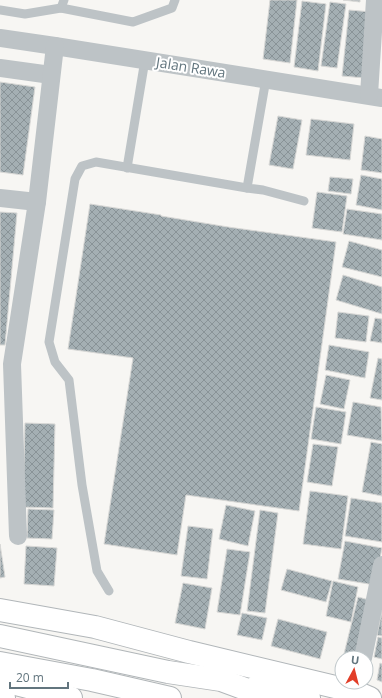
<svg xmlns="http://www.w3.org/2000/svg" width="382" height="698" viewBox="0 0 382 698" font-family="'Open Sans',sans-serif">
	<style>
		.building { fill: url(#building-cross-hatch); stroke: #d8d8d6 }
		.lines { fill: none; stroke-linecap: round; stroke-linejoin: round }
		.highway-casing { stroke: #b1b6b9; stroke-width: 24 }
		.lane { stroke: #bdc3c6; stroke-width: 9 }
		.street { stroke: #bdc3c6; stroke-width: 18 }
		.highway { stroke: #fff; stroke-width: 22 }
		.labels { text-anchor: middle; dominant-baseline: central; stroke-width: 4; stroke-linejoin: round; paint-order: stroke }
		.street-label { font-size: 14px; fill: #62757e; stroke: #fff }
	</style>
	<defs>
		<pattern id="building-cross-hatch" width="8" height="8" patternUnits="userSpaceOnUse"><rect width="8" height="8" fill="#a4afb3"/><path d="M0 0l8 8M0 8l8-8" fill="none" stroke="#899397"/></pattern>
	</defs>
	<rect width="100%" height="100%" fill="#f7f6f3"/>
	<!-- building -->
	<g class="building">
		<polygon points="270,0 297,0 290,63 263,59"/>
		<polygon points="343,0 360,0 360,2"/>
		<polygon points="302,1 326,4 318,71 294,67"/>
		<polygon points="330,2 346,4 337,68 321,66"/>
		<polygon points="349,10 372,12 365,78 342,76"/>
		<polygon points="0,82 35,87 23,175 0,172"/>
		<polygon points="278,116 302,120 293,169 269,165"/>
		<polygon points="311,119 354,124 350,160 306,155"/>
		<polygon points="365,136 382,139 382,173 361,170"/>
		<polygon points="361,175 382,179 382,210 356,205"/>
		<polygon points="330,177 353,179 351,194 328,191"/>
		<polygon points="317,192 347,196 342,232 312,228"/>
		<polygon points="90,204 161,215 161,216 228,227 336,242 299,511 186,495 177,555 104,544 133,358 68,349"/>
		<polygon points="347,209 382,214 382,240 343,234"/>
		<polygon points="0,212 17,213 5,345 0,345"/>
		<polygon points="349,241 382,250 382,277 342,267"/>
		<polygon points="343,275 382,287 382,314 336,300"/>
		<polygon points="338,312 369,316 366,342 335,338"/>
		<polygon points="375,318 382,319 382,343 370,341"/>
		<polygon points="329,345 369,352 365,378 325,370"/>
		<polygon points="378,358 382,359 382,400 370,398"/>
		<polygon points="326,375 350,380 344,409 320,404"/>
		<polygon points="353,402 381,407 382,441 347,435"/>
		<polygon points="316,407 346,412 341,444 311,439"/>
		<polygon points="25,423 55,424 53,508 23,507"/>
		<polygon points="371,442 382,444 382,496 362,492"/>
		<polygon points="313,444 338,447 332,486 307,482"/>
		<polygon points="310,491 348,496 341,549 303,544"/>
		<polygon points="351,498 382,503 382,542 345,536"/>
		<polygon points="226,505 255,511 248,546 219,539"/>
		<polygon points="28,509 54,510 52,539 27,538"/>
		<polygon points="260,510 278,513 265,613 247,611"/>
		<polygon points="188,526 213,529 207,579 181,576"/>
		<polygon points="345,541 382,548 375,585 338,579"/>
		<polygon points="0,544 5,577 0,578"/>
		<polygon points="26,546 57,548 54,586 24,584"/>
		<polygon points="227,549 250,552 240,615 217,612"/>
		<polygon points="287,569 332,581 326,602 281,590"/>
		<polygon points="333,581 358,587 351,622 326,616"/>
		<polygon points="183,583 212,588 205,629 175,623"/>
		<polygon points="358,597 373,601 359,658 343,658"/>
		<polygon points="382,611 382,636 377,635"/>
		<polygon points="242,613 267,618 262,640 237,635"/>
		<polygon points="278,619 327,632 320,659 271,646"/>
		<polygon points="378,637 382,638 382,659 374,657"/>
		<polygon points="342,662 342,676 339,675"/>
		<polygon points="380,663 382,664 382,682 377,680"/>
	</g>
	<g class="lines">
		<!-- highway casing -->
		<g class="highway-casing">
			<g id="highway">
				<polyline points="0,610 95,627 189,652 356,692 370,698"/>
				<polyline points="0,636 168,672 221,680 270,698"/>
				<polyline points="0,663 92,680 170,698"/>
				<polyline points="0,680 71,698"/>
				<polyline points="256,687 309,698"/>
				<polyline points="0,697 4,698"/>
			</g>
		</g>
		<!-- lane -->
		<g class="lane">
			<polyline points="61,8 133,22 172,8 175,0"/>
			<polyline points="0,10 25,14 61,8 64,0"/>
			<polyline points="266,79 247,188 263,190 304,201"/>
			<polyline points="127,168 145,60"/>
			<polyline points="109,591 97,571 82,485 69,380 55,362 49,342 75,179 82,166 96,162 247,188"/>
		</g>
		<!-- street -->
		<g class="street">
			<polyline points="0,38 55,46 382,98"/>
			<polyline points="0,68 51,75"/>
			<polyline points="369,95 375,0"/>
			<polyline points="0,198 37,202"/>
			<polyline points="18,536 12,364 37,202 55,46"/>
			<polyline points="363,658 382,565"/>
		</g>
		<!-- highway -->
		<use href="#highway" class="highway"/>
	</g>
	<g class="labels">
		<!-- street labels -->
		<g class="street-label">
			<text transform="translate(191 67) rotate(9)">Jalan Rawa</text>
		</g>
	</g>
	<!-- north arrow -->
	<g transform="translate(354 670) rotate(7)"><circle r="19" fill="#ffffff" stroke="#c0c8cb"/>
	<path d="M0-3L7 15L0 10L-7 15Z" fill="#e23e28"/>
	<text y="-6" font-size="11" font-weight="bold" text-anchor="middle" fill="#62757e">U</text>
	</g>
	<!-- scale -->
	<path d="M10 682v6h58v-6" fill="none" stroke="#62757e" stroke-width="2"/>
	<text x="16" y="682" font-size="12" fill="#62757e" stroke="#ffffff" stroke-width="3" paint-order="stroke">20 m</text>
</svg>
